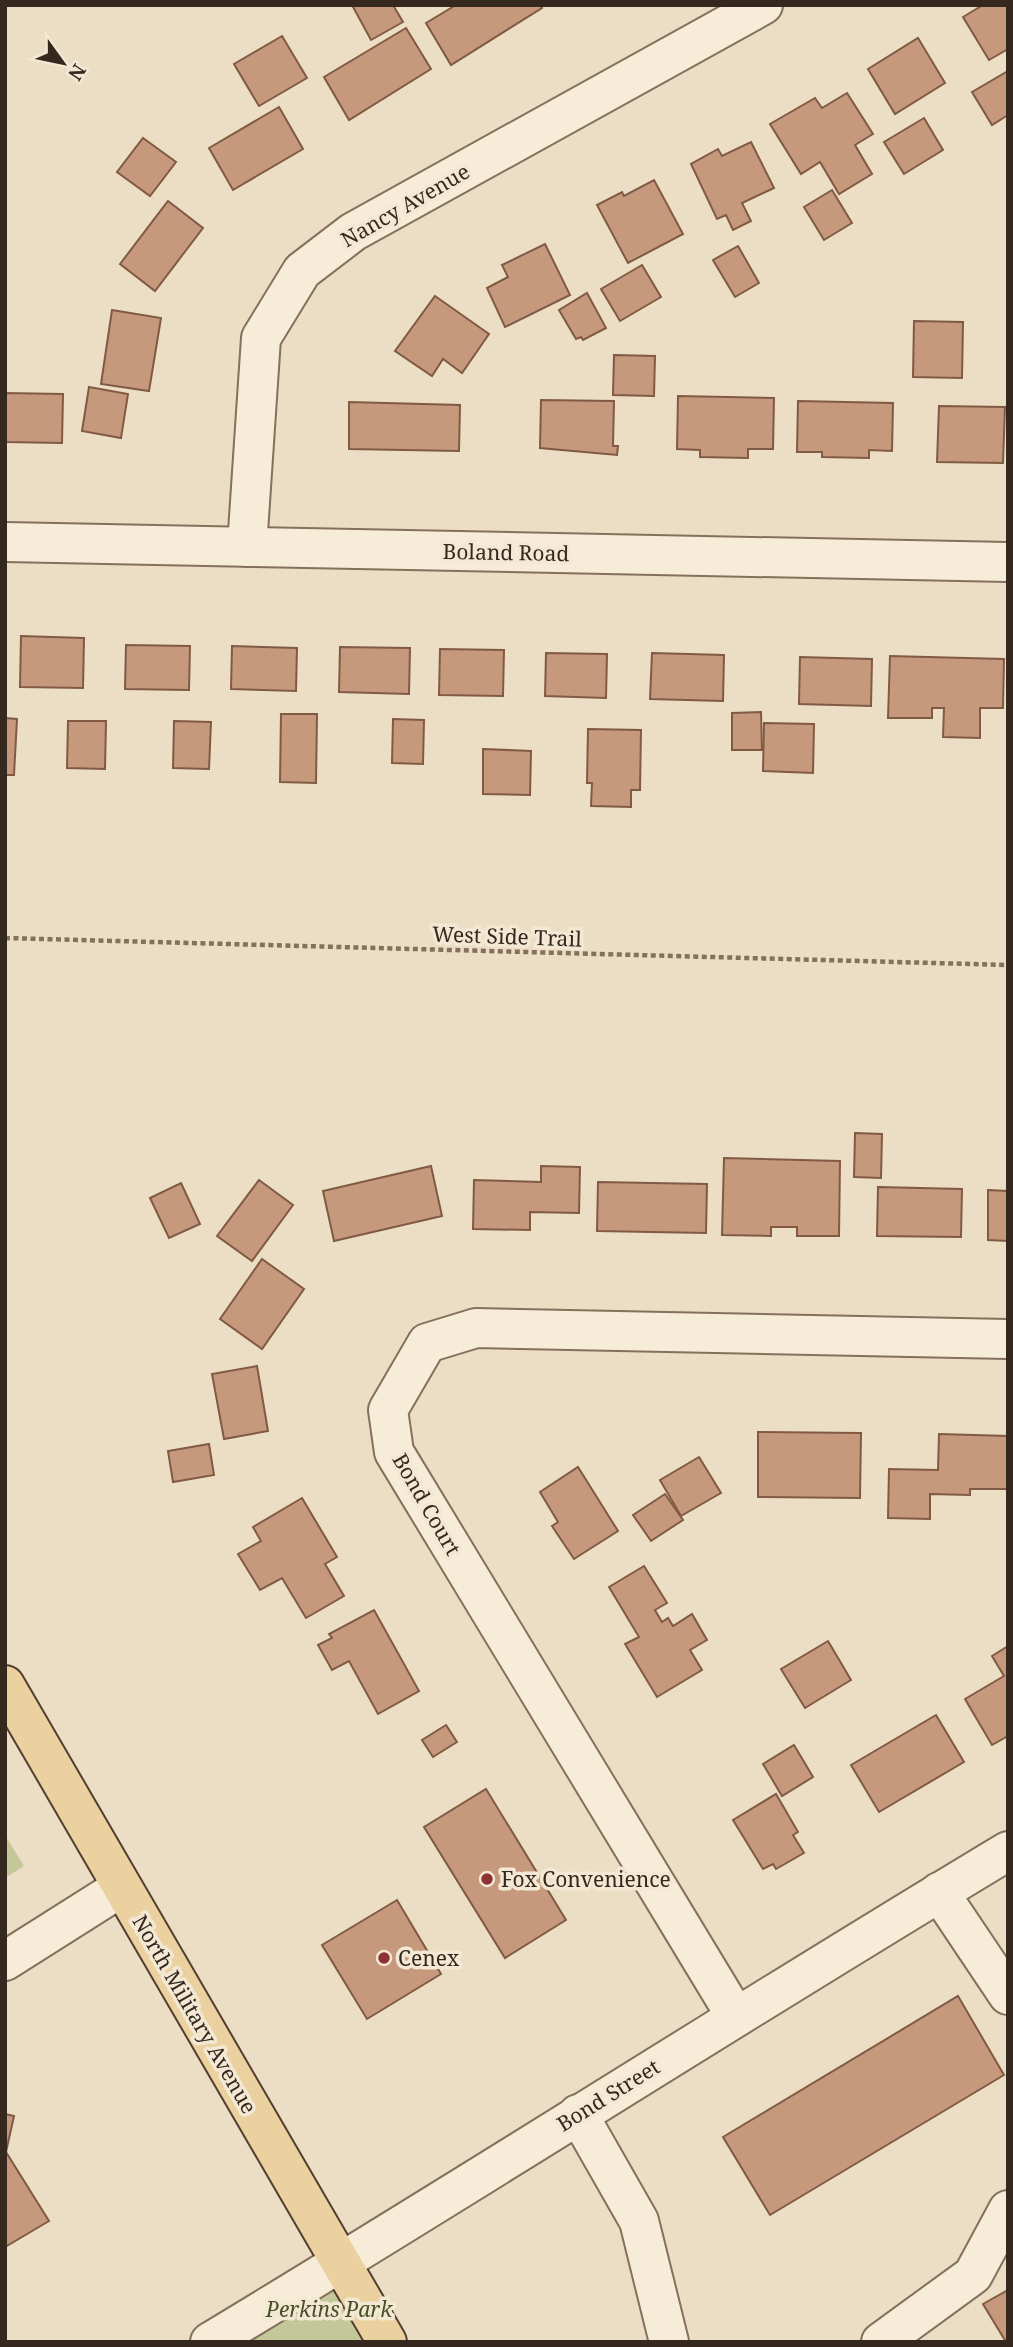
<svg xmlns="http://www.w3.org/2000/svg" width="1013" height="2347" viewBox="0 0 1013 2347" font-family="'Noto Serif',serif">
	<style>
		.green { fill: #c4c899 }
		.building { fill: #c6997d; stroke: #815a44; stroke-width: 2 }
		.lines { fill: none; stroke-linecap: round; stroke-linejoin: round }
		.minor-casing { stroke: #84705c; stroke-width: 42 }
		.major-casing { stroke: #523f30; stroke-width: 42 }
		.path { stroke: #84705c; stroke-width: 4.5; stroke-dasharray: 5 3.5; stroke-linecap: butt }
		.minor { stroke: #f6ecd7; stroke-width: 38 }
		.major { stroke: #ebd19f; stroke-width: 38 }
		.poi-dot { fill: #8e3135; stroke: #f3e8d3; stroke-width: 2.5 }
		.labels { text-anchor: middle; dominant-baseline: central; stroke-width: 7; stroke-linejoin: round; paint-order: stroke }
		.street-label { font-size: 21px; fill: #35291f; stroke: #f3e8d3 }
		.poi-label { font-size: 21px; fill: #35291f; stroke: #f3e8d3; text-anchor: start }
		.park-label { font-size: 21px; font-style: italic; fill: #475027; stroke: #f3e8d3 }
	</style>
	<rect width="100%" height="100%" fill="#ebdec5"/>
	<!-- green -->
	<g class="green">
		<polygon points="5,1835 24,1866 5,1878"/>
		<polygon points="340,2264 387,2342 210,2342"/>
	</g>
	<!-- building -->
	<g class="building">
		<polygon points="352,5 393,5 403,22 371,40"/>
		<polygon points="456,5 540,5 542,8 451,65 426,23"/>
		<polygon points="983,5 1008,5 1008,49 989,60 963,17"/>
		<polygon points="406,28 431,69 349,120 324,77"/>
		<polygon points="282,36 307,78 259,106 234,64"/>
		<polygon points="918,38 945,83 895,114 868,69"/>
		<polygon points="1008,71 1008,115 992,125 972,92"/>
		<polygon points="847,93 873,134 855,145 872,174 839,194 820,162 801,174 770,124 815,98 822,108"/>
		<polygon points="279,107 303,149 233,190 209,148"/>
		<polygon points="924,118 943,150 904,174 884,142"/>
		<polygon points="143,138 176,162 150,196 117,172"/>
		<polygon points="751,142 774,188 742,203 751,221 733,230 726,215 717,219 691,164 718,149 722,156"/>
		<polygon points="654,180 683,234 628,263 597,205 622,192 624,196"/>
		<polygon points="832,190 852,223 824,240 804,207"/>
		<polygon points="168,201 203,228 155,291 120,264"/>
		<polygon points="545,244 570,295 505,327 487,288 508,277 502,265"/>
		<polygon points="738,246 759,283 735,297 713,260"/>
		<polygon points="642,265 661,297 620,321 601,289"/>
		<polygon points="587,293 606,328 583,340 581,337 576,339 559,310"/>
		<polygon points="435,296 489,334 462,373 443,359 432,376 395,351"/>
		<polygon points="112,310 161,318 149,391 101,384"/>
		<polygon points="914,321 963,322 962,378 913,377"/>
		<polygon points="614,355 655,356 654,396 613,395"/>
		<polygon points="89,387 128,394 121,438 82,431"/>
		<polygon points="5,393 63,394 62,443 5,442"/>
		<polygon points="678,396 774,398 773,449 748,449 748,458 700,457 700,450 677,449"/>
		<polygon points="541,400 614,401 613,446 618,446 617,455 540,448"/>
		<polygon points="798,401 893,403 892,451 869,450 869,458 822,457 822,452 797,452"/>
		<polygon points="349,402 460,405 459,451 349,449"/>
		<polygon points="939,406 1005,407 1003,463 937,462"/>
		<polygon points="21,636 84,638 83,688 20,687"/>
		<polygon points="126,645 190,646 189,690 125,689"/>
		<polygon points="232,646 297,648 296,691 231,689"/>
		<polygon points="340,647 410,648 409,694 339,692"/>
		<polygon points="440,649 504,650 503,696 439,695"/>
		<polygon points="546,653 607,654 606,698 545,696"/>
		<polygon points="652,653 724,655 723,701 650,699"/>
		<polygon points="890,656 1004,659 1003,708 980,708 980,738 943,737 944,708 932,708 932,718 888,718"/>
		<polygon points="800,657 872,659 871,706 799,704"/>
		<polygon points="761,712 762,750 732,750 732,713"/>
		<polygon points="281,714 317,714 316,783 280,782"/>
		<polygon points="5,718 17,719 14,775 5,775"/>
		<polygon points="393,719 424,720 423,764 392,763"/>
		<polygon points="68,721 106,721 105,769 67,768"/>
		<polygon points="174,721 211,722 209,769 173,768"/>
		<polygon points="764,723 814,724 813,773 763,771"/>
		<polygon points="588,729 641,730 640,790 631,790 631,807 591,806 592,783 587,783"/>
		<polygon points="483,749 531,751 530,795 483,794"/>
		<polygon points="855,1133 882,1134 881,1178 854,1177"/>
		<polygon points="724,1158 840,1161 839,1236 797,1236 797,1227 771,1227 771,1236 722,1235"/>
		<polygon points="431,1166 442,1216 334,1241 323,1191"/>
		<polygon points="541,1166 580,1167 579,1213 530,1212 530,1230 473,1229 474,1180 541,1182"/>
		<polygon points="259,1180 293,1205 252,1261 217,1236"/>
		<polygon points="598,1182 707,1184 706,1233 597,1231"/>
		<polygon points="181,1183 200,1224 169,1238 150,1198"/>
		<polygon points="878,1187 962,1189 961,1237 877,1236"/>
		<polygon points="988,1190 1008,1191 1008,1241 988,1240"/>
		<polygon points="262,1259 304,1289 262,1349 220,1319"/>
		<polygon points="257,1366 268,1431 224,1439 212,1374"/>
		<polygon points="758,1432 861,1433 860,1498 758,1497"/>
		<polygon points="939,1434 1008,1436 1008,1489 970,1489 970,1495 930,1494 930,1519 888,1518 889,1469 938,1470"/>
		<polygon points="209,1444 214,1475 173,1482 168,1451"/>
		<polygon points="699,1457 721,1493 681,1516 660,1480"/>
		<polygon points="578,1467 618,1531 574,1559 552,1526 558,1522 540,1492"/>
		<polygon points="665,1494 683,1520 651,1541 633,1515"/>
		<polygon points="302,1498 337,1557 325,1564 344,1596 306,1618 282,1578 260,1590 238,1554 261,1541 253,1527"/>
		<polygon points="644,1566 667,1603 655,1610 662,1622 668,1618 673,1626 692,1614 707,1640 690,1650 702,1670 657,1697 625,1644 639,1637 609,1587"/>
		<polygon points="374,1610 419,1691 378,1714 349,1661 332,1670 318,1645 332,1638 329,1634"/>
		<polygon points="828,1641 851,1680 805,1708 781,1669"/>
		<polygon points="1008,1646 1008,1736 992,1745 965,1699 1004,1676 992,1656"/>
		<polygon points="936,1715 964,1762 879,1812 851,1765"/>
		<polygon points="446,1725 457,1742 433,1757 422,1740"/>
		<polygon points="794,1745 813,1777 782,1796 763,1764"/>
		<polygon points="486,1789 566,1920 505,1958 424,1827"/>
		<polygon points="776,1794 798,1832 793,1835 804,1853 776,1869 773,1864 763,1869 733,1820"/>
		<polygon points="397,1900 441,1974 367,2019 322,1945"/>
		<polygon points="958,1996 1004,2075 770,2215 723,2137"/>
		<polygon points="5,2114 14,2116 6,2152 49,2221 5,2247"/>
		<polygon points="1008,2290 1008,2342 1006,2342 983,2304"/>
	</g>
	<g class="lines">
		<!-- minor casing -->
		<g class="minor-casing">
			<g id="minor">
				<polyline points="5,542 1008,562"/>
				<polyline points="247,547 261,338 302,271 353,232 763,5"/>
				<polyline points="939,1892 1008,1995"/>
				<polyline points="5,1961 122,1887"/>
				<polyline points="735,2015 394,1452 388,1410 427,1343 476,1328 1008,1339"/>
				<polyline points="578,2114 639,2221 669,2342"/>
				<path d="M210 2342C477 2181 740 2012 1008 1851"/>
				<polyline points="881,2342 973,2275 1008,2210"/>
			</g>
		</g>
		<!-- major casing -->
		<g class="major-casing">
			<polyline id="major" points="5,1685 387,2342"/>
		</g>
		<!-- path -->
		<polyline class="path" points="5,938 1008,965"/>
		<!-- minor -->
		<use href="#minor" class="minor"/>
		<!-- major -->
		<use href="#major" class="major"/>
	</g>
	<!-- markers -->
	<g class="poi-dot">
		<circle cx="487" cy="1879" r="7"/>
		<circle cx="384" cy="1958" r="7"/>
	</g>
	<g class="labels">
		<!-- street labels -->
		<g class="street-label">
			<text transform="translate(405 205) rotate(-30)">Nancy Avenue</text>
			<text transform="translate(506 552) rotate(1)">Boland Road</text>
			<text transform="translate(507 936) rotate(2)">West Side Trail</text>
			<text transform="translate(427 1504) rotate(60)">Bond Court</text>
			<text transform="translate(195 2014) rotate(60)">North Military Avenue</text>
			<text transform="translate(608 2095) rotate(-32)">Bond Street</text>
		</g>
		<!-- poi labels -->
		<g class="poi-label">
			<text x="501" y="1879">Fox Convenience</text>
			<text x="398" y="1958">Cenex</text>
		</g>
		<!-- park labels -->
		<g class="park-label">
			<text x="329" y="2309">Perkins Park</text>
		</g>
	</g>
	<!-- border -->
	<rect width="1013" height="2347" fill="none" stroke="#35291f" stroke-width="14"/>
	<!-- north arrow -->
	<g transform="translate(63 63) rotate(123)" stroke="#f3e8d3" stroke-width="5" paint-order="stroke">
	<path d="M0-5L12 26L0 18L-12 26Z" fill="#35291f"/>
	<text y="-10" font-size="19" font-weight="bold" text-anchor="middle" fill="#35291f">N</text>
	</g>
</svg>
